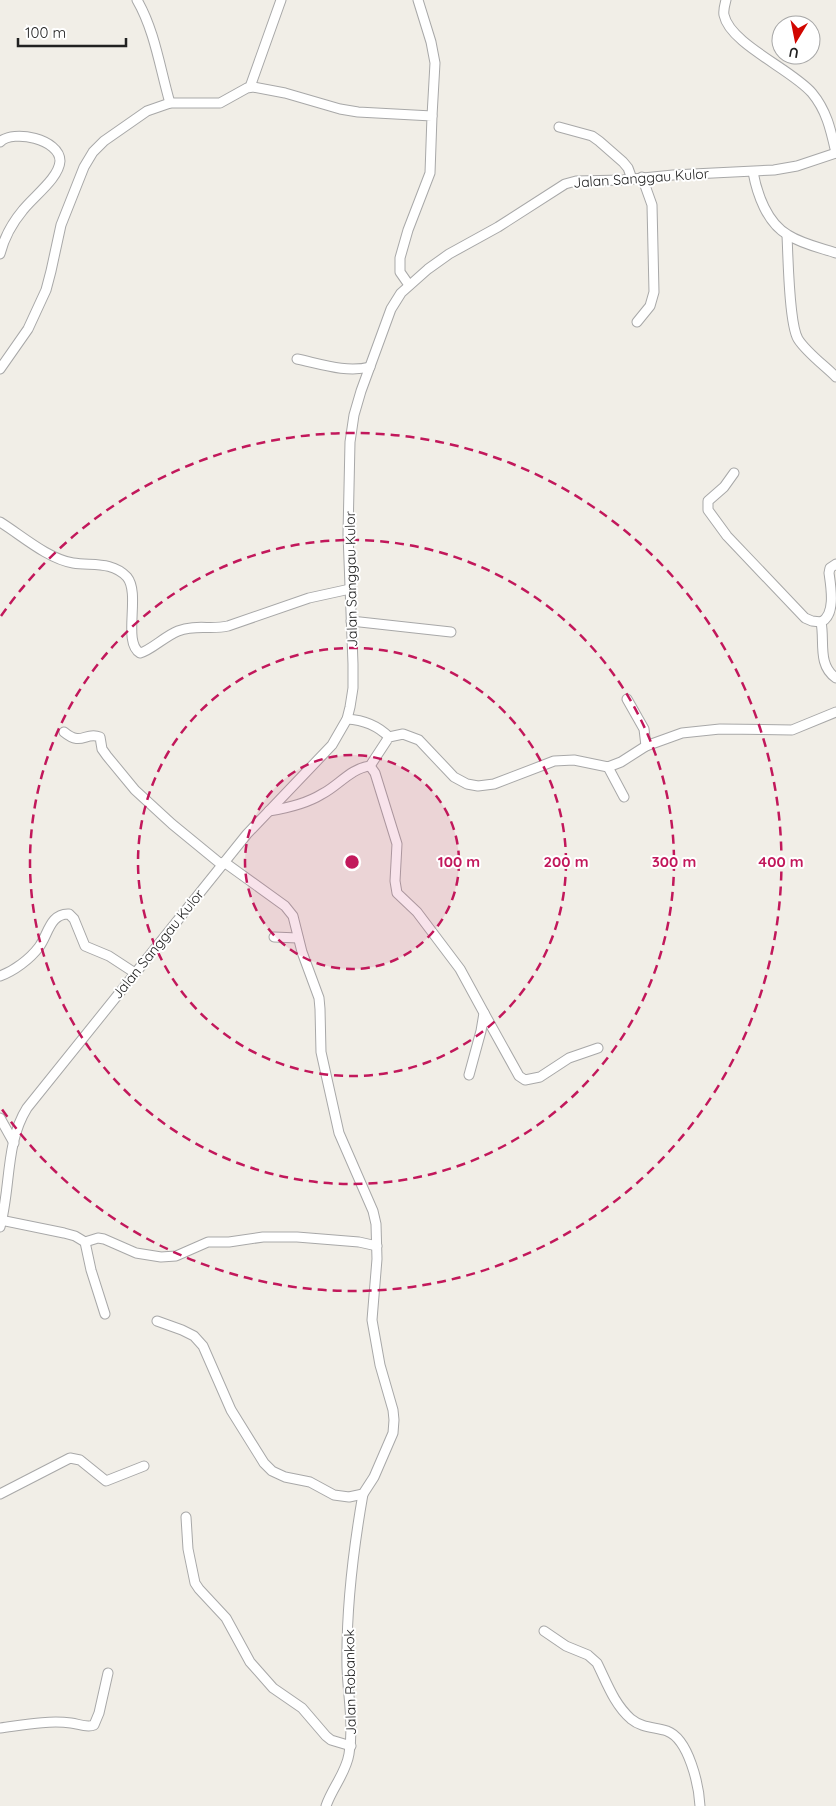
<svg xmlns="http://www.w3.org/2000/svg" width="836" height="1806" viewBox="0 0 836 1806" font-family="Quicksand,sans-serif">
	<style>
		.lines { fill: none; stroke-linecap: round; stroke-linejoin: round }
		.minor-casing { stroke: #a8a8a8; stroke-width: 11 }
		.minor { stroke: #fff; stroke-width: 9 }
		.ring { fill: none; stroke: #c2185b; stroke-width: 2.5; stroke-dasharray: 9 6 }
		.labels { text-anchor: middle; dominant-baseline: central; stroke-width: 4; stroke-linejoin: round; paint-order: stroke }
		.street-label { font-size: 14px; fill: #212121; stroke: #fff }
		.centre { fill: #c2185b; stroke: #fff; stroke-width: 2.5 }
		.ring-label { font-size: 15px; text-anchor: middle; font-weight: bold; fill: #c2185b; stroke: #fff; stroke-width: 4; stroke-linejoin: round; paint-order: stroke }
	</style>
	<rect width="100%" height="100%" fill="#f1eee7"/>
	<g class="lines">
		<!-- minor casing -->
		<g class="minor-casing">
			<g id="minor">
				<path d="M137 0C155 31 160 69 170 103"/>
				<polyline points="418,0 431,42 435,63 432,116"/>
				<path d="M726 0C725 4 723 10 724 15 730 44 793 70 812 93 827 111 831 131 836 153"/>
				<polyline points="250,87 281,0"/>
				<polyline points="559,127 592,136 599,141 623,162 628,168 632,179"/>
				<path d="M0 142C13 129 60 139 60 161 59 178 34 196 23 210 13 222 4 238 0 254"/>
				<path d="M753 172C757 194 767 223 788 235 802 244 821 248 836 253"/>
				<path d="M787 235C788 255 789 324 798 339 806 352 825 366 836 377"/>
				<polyline points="637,322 650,306 654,292 652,205 642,177"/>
				<path d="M297 359C321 364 346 373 370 367"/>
				<polyline points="0,369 28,329 46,290 51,271 61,225 84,167 93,152 104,141 147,111 170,103 220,103 247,88 253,87 285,93 340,109 358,112 432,116 430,173 408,230 400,258 400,272 409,285"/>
				<polyline points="734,473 724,487 708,501 708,510 727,536 805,618 812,621 821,622"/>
				<path d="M0 522C21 535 48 559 73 563 92 566 112 561 127 577 141 594 122 642 140 653 150 651 165 636 178 631 196 624 211 630 228 626L309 598 350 589"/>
				<path d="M836 564 830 568 829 573C831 587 836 615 821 622 825 641 817 665 836 678"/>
				<polyline points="351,621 451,632"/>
				<polyline points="627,699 644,729 646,746"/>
				<path d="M347 719C364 720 377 725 389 737"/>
				<path d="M64 732C82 747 85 731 100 737L102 749 107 756 135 790 172 824 222 865"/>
				<polyline points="370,766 375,773 397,844 395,881 397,893 417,912 460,969 484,1013 481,1031 469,1075"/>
				<polyline points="608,767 624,797"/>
				<path d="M269 811C288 808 306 804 322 794 338 786 351 768 370 766L389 737 403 734 419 740 454 777 467 784 478 786 494 784 554 761 574 760 608 767 621 762 646 746 682 733 720 729 792 730 836 712"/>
				<polyline points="274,937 298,938"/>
				<path d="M0 976C14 971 30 959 39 947 48 935 50 913 69 914L74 919 85 946 109 956 135 973"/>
				<polyline points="484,1013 519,1076 525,1080 540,1077 569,1058 598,1048"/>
				<polyline points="0,1118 14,1143"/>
				<polyline points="0,1220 64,1233 75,1236 85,1242 98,1238 104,1239 136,1253 161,1257 176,1256 208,1242 229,1242 263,1237 297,1237 359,1242 377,1246"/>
				<path d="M0 1227C11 1188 5 1143 27 1108L247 834 332 745 347 719 350 707 353 688V664L348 534 350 442 354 415 361 391 391 309 401 293 428 269 449 254 498 227 565 184 576 181 623 180 673 175 774 170 797 166 836 153"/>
				<polyline points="85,1242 91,1270 105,1314"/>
				<polyline points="157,1321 182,1330 194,1336 203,1346 231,1410 264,1463 272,1471 285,1477 310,1482 334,1495 349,1497 363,1494 374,1477 393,1433 394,1420 393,1410 380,1365 372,1320 377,1259 376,1224 373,1211 339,1133 321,1052 320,1009 319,998 302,952 293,916 285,906 224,862"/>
				<polyline points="0,1494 70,1458 80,1460 106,1481 144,1466"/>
				<polyline points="186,1517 188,1549 195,1583 199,1589 226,1618 250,1662 273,1688 302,1708 326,1736 331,1740 351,1746"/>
				<path d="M544 1631 566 1646 588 1655 597 1663C607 1683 614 1704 631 1719 642 1728 654 1727 667 1731 689 1739 699 1786 700 1806"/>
				<path d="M0 1728C23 1725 48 1720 71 1723 79 1724 87 1728 94 1725L99 1713 108 1673"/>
				<path d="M326 1806C332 1788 346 1773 349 1754 354 1725 348 1697 347 1667 346 1609 353 1551 363 1494"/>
			</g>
		</g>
		<!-- minor -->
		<use href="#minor" class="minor"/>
	</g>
	<!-- distance rings -->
	<circle cx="352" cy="862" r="107" fill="#c2185b" fill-opacity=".12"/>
	<g class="ring">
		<circle cx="352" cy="862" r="107"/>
		<circle cx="352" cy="862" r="214"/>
		<circle cx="352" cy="862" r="322"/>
		<path d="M1 616A429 429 0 1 1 1 1108"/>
	</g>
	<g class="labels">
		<!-- street labels -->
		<g class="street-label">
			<text transform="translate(641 178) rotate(-4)">Jalan Sanggau Kulor</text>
			<text transform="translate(351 579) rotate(-91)">Jalan Sanggau Kulor</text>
			<text transform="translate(158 944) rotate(-51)">Jalan Sanggau Kulor</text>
			<text transform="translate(350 1682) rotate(-91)">Jalan Robankok</text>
		</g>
	</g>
	<circle cx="352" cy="862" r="8" class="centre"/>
	<g class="ring-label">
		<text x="459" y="867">100 m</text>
		<text x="566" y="867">200 m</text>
		<text x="674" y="867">300 m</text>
		<text x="781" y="867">400 m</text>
	</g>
	<!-- north arrow -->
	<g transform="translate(796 40) rotate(190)"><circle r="24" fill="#ffffff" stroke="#a6a6a6"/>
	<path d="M0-4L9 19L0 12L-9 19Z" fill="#d10600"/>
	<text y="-8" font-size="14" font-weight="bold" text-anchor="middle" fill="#212121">U</text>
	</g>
	<!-- scale -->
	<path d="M18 38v8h108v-8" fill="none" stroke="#212121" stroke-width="2.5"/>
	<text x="25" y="38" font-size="15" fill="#212121" stroke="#ffffff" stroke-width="4" paint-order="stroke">100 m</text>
</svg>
